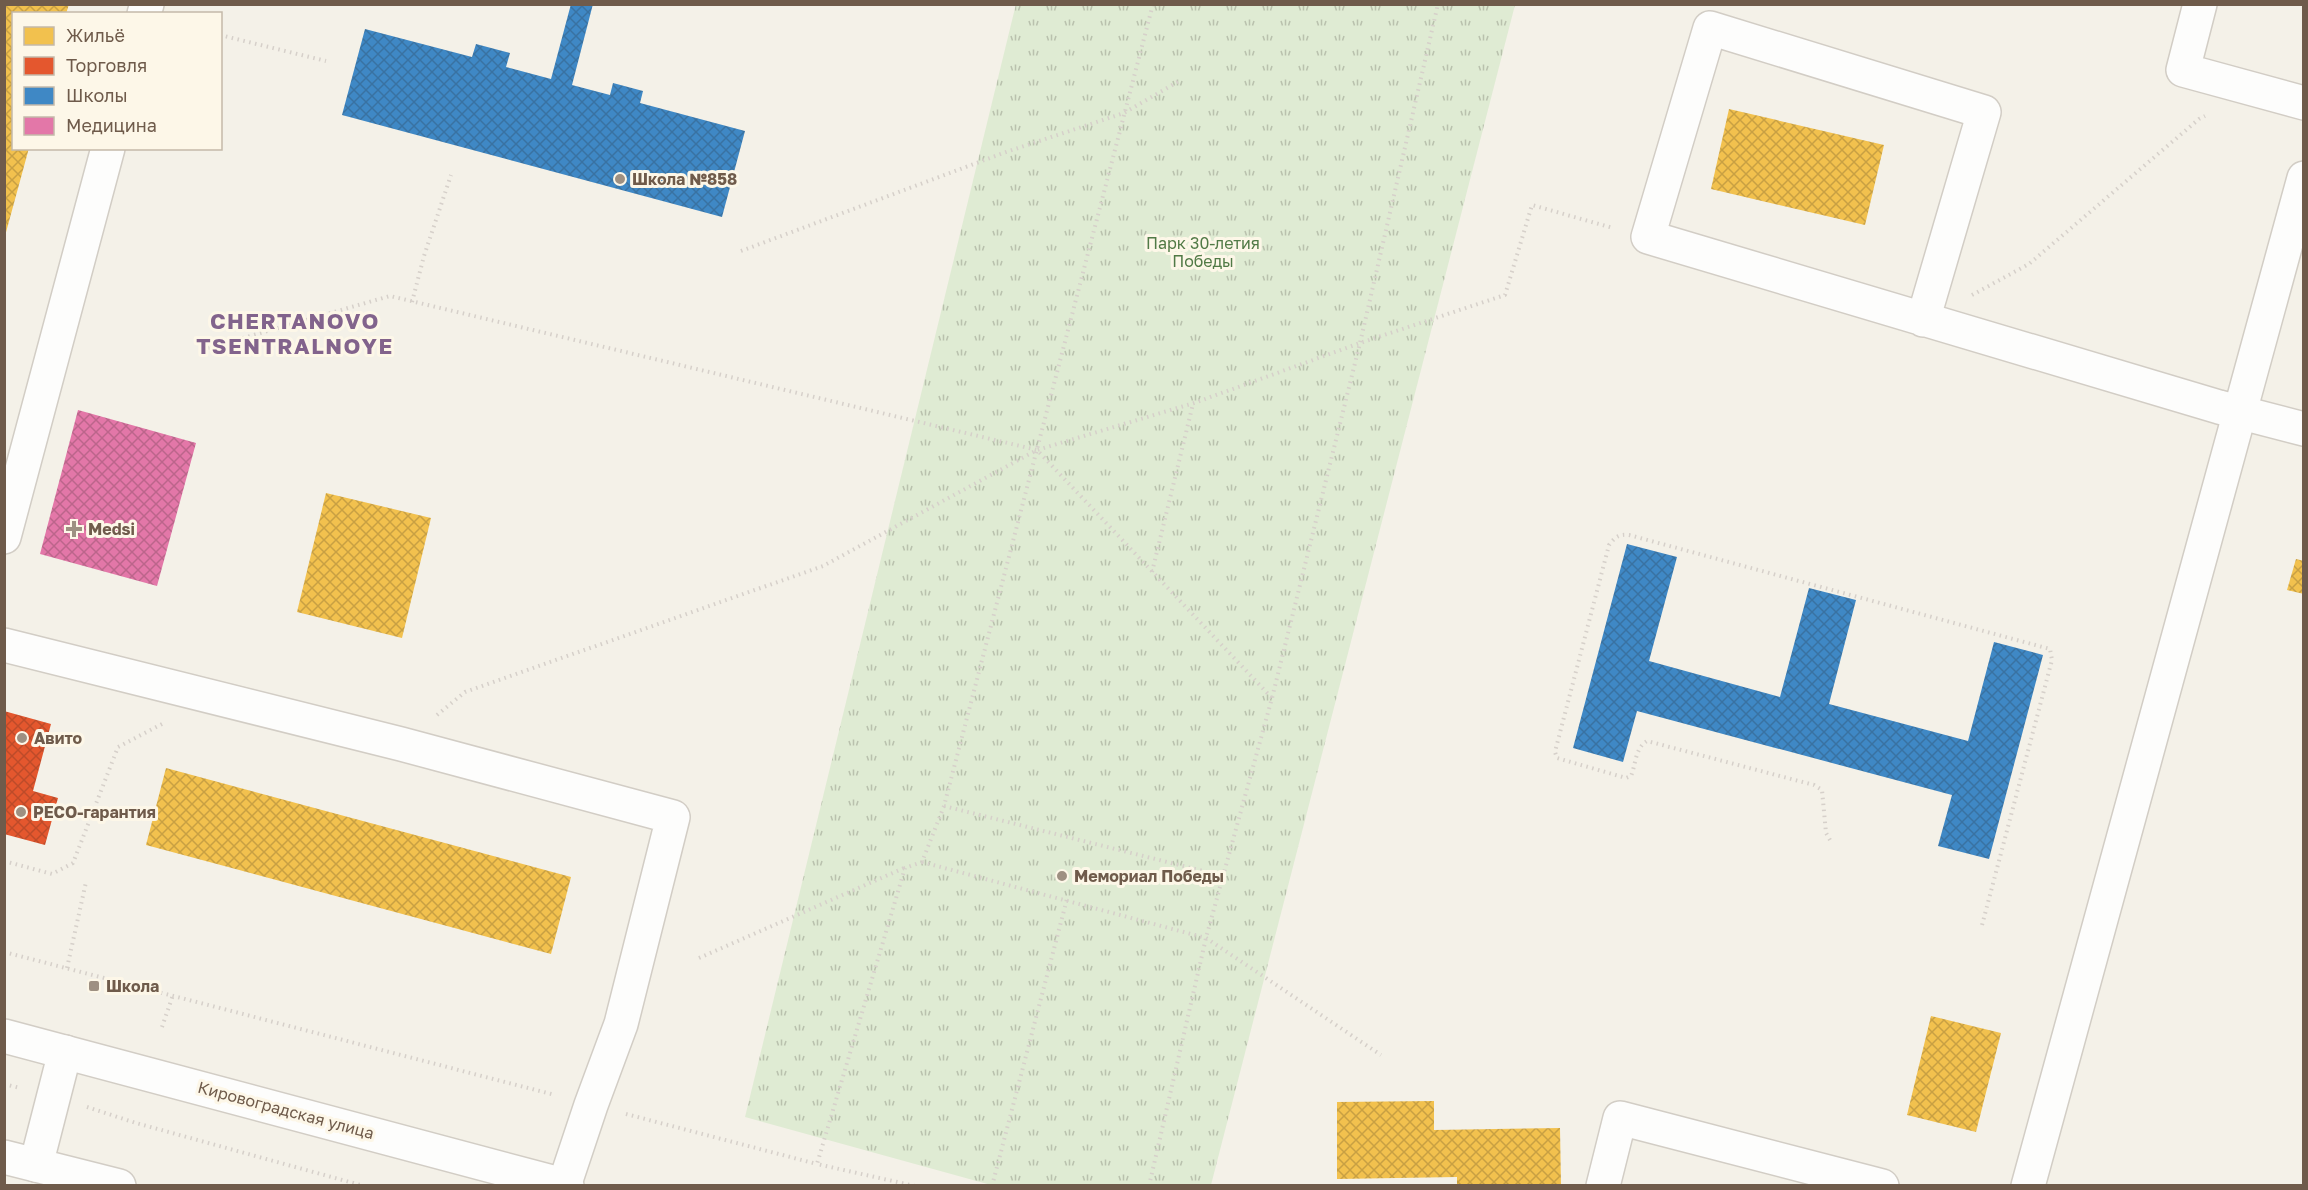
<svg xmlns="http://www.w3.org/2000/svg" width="2308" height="1190" viewBox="0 0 2308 1190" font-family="'Golos Text',sans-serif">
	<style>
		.park { fill: url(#park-tufts) }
		.homes { fill: url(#homes-cross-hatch) }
		.shops { fill: url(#shops-cross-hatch) }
		.schools { fill: url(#schools-cross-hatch) }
		.health { fill: url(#health-cross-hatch) }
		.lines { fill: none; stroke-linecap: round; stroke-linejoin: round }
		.minor-casing { stroke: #d2cdc5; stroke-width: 36 }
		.path { stroke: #d6d0ca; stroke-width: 4; stroke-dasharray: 1.5 4.5; stroke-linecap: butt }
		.minor { stroke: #fdfdfc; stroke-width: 33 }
		.poi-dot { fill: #9e9082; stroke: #fdf7e8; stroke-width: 2 }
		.labels { text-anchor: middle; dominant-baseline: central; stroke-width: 6; stroke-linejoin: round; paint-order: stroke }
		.poi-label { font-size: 16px; font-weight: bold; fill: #6f5b4b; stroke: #fdf7e8; text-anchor: start }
		.park-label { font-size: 16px; fill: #517a46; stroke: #fdf7e8 }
		.street-label { font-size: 16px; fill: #6f5b4b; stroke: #fdf7e8 }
		.district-label { font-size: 22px; font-weight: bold; letter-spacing: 1.5px; fill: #82638c; stroke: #fdf7e8 }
	</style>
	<defs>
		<pattern id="park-tufts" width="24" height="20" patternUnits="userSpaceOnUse" patternTransform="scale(1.5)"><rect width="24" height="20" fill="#dfebd3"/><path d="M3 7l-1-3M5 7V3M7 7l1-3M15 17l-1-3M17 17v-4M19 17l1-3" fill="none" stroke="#b9c1ad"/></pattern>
		<pattern id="homes-cross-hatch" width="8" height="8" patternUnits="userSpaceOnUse" patternTransform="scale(1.5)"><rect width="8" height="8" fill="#f2c14e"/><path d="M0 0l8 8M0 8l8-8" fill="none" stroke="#c8a043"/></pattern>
		<pattern id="shops-cross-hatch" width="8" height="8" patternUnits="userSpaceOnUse" patternTransform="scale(1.5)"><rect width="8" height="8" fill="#e4572e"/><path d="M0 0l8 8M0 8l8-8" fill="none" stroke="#bd4b29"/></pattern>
		<pattern id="schools-cross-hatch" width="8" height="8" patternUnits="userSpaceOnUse" patternTransform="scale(1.5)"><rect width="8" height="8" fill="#3f88c5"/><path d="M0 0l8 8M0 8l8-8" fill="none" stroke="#3972a2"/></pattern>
		<pattern id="health-cross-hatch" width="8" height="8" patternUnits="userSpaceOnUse" patternTransform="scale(1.5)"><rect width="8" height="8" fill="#e377a8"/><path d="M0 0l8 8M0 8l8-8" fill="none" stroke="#bc658b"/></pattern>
	</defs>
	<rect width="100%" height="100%" fill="#f4f1e8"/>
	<!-- park -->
	<polygon class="park" points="1016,4 1515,5 1211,1185 991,1185 745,1117"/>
	<!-- homes -->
	<g class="homes">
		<polygon points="4,4 69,4 66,14 14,14 14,148 29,148 5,236"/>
		<polygon points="1729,109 1884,145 1865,225 1711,189"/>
		<polygon points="326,493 431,518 402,638 297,612"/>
		<polygon points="2296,559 2304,561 2304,594 2287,590"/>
		<polygon points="166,768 571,877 551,954 146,845"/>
		<polygon points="1931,1016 2001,1033 1976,1132 1907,1115"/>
		<polygon points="1434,1101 1434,1130 1560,1128 1561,1186 1457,1186 1457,1177 1337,1179 1337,1102"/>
	</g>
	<!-- shops -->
	<polygon class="shops" points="4,711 51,724 33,791 58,798 45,845 4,834"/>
	<!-- schools -->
	<g class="schools">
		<polygon points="571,4 593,4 572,85 610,95 613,83 643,91 640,103 745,131 722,217 342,115 365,29 472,57 476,44 510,53 506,67 551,79"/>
		<polygon points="1627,544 1677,557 1649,661 1780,697 1809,588 1856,600 1829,704 1968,741 1994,642 2043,655 1989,859 1938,846 1952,795 1637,711 1623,762 1573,748"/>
	</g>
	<!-- health -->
	<polygon class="health" points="78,410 196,443 157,586 40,554"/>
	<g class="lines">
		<!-- minor casing -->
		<g class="minor-casing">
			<g id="minor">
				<polyline points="2200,4 2183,70 2304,103"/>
				<polyline points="144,14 147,4"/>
				<polyline points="1923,320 1984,112 1710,28 1648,237 2219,407 2304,429"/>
				<polyline points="4,537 108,148"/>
				<polyline points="4,645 401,744 673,817 621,1024 591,1105 564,1186"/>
				<polyline points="4,1036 567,1186"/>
				<polyline points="4,1157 119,1186"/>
				<polyline points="36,1165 65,1052"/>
				<polyline points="1603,1186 1620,1118 1882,1186"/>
				<polyline points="2028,1186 2304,178"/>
			</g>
		</g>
		<!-- path -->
		<g class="path">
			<polyline points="220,35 326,61"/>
			<polyline points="741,251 1006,152 1124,113 1181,80"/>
			<polyline points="1972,295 2029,264 2199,119 2205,116"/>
			<polyline points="412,302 424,256 451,175"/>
			<polyline points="208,348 390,296 1037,450 1272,698"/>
			<polyline points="1152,572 1193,404"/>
			<polyline points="437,715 465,692 823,566 1037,450 1194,403 1360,343 1505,295 1532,205 1613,228"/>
			<polyline points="944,806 1223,876"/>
			<path d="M1830 840 1826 833 1822 790 1814 785 1647 741C1635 748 1636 764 1631 776L1626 778 1557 758 1555 752 1557 744 1609 545C1615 537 1619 534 1629 535L2050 649 2052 660 1981 929"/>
			<polyline points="4,861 52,874 73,863 118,747 164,723"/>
			<polyline points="922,862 1206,938 1381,1055"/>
			<polyline points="4,952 555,1095"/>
			<polyline points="699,958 904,868"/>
			<polyline points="67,968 86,882"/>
			<polyline points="162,1027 173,995"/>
			<polyline points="4,1084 20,1088"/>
			<polyline points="87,1107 136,1123 364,1186"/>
			<polyline points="626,1114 817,1164"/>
			<polyline points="915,1186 817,1164 905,868 922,862 944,806 1153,4"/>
			<polyline points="992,1186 1067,899"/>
			<polyline points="1149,1186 1206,938 1272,698 1360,343 1438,4"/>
		</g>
		<!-- minor -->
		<use href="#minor" class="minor"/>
	</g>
	<!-- markers -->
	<g class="poi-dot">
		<circle cx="620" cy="179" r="6"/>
		<path d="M71 520h6v6h6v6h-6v6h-6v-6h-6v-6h6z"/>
		<circle cx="22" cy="738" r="6"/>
		<circle cx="21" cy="812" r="6"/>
		<circle cx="1062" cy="876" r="6"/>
		<rect x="88" y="980" width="12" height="12" rx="3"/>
	</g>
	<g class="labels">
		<!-- poi labels -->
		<g class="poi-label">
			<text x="632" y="179">Школа №858</text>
			<text x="88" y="529">Medsi</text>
			<text x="34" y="738">Авито</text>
			<text x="33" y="812">РЕСО-гарантия</text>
			<text x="1074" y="876">Мемориал Победы</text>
			<text x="106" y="986">Школа</text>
		</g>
		<!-- park labels -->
		<g class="park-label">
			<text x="1203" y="243">Парк 30-летия<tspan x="1203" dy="18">Победы</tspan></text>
		</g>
		<!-- street labels -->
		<g class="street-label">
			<text transform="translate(286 1110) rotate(15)">Кировоградская улица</text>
		</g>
		<!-- district labels -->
		<g class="district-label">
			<text x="295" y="320">CHERTANOVO<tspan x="295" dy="25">TSENTRALNOYE</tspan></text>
		</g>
	</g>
	<!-- border -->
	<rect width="2308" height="1190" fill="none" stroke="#6f5b4b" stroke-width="12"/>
	<!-- legend -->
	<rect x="12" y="12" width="210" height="138" fill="#fdf7e8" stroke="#c4b9a9" stroke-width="1.5"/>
	<rect x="24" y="27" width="30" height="18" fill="#f2c14e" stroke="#c4b9a9" stroke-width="1.5"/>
	<text x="66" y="42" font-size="18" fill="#6f5b4b">Жильё</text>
	<rect x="24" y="57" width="30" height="18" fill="#e4572e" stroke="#c4b9a9" stroke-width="1.5"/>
	<text x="66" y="72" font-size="18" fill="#6f5b4b">Торговля</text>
	<rect x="24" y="87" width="30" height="18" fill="#3f88c5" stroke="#c4b9a9" stroke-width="1.5"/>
	<text x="66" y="102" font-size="18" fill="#6f5b4b">Школы</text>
	<rect x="24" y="117" width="30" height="18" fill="#e377a8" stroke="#c4b9a9" stroke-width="1.5"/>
	<text x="66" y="132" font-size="18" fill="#6f5b4b">Медицина</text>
</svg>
